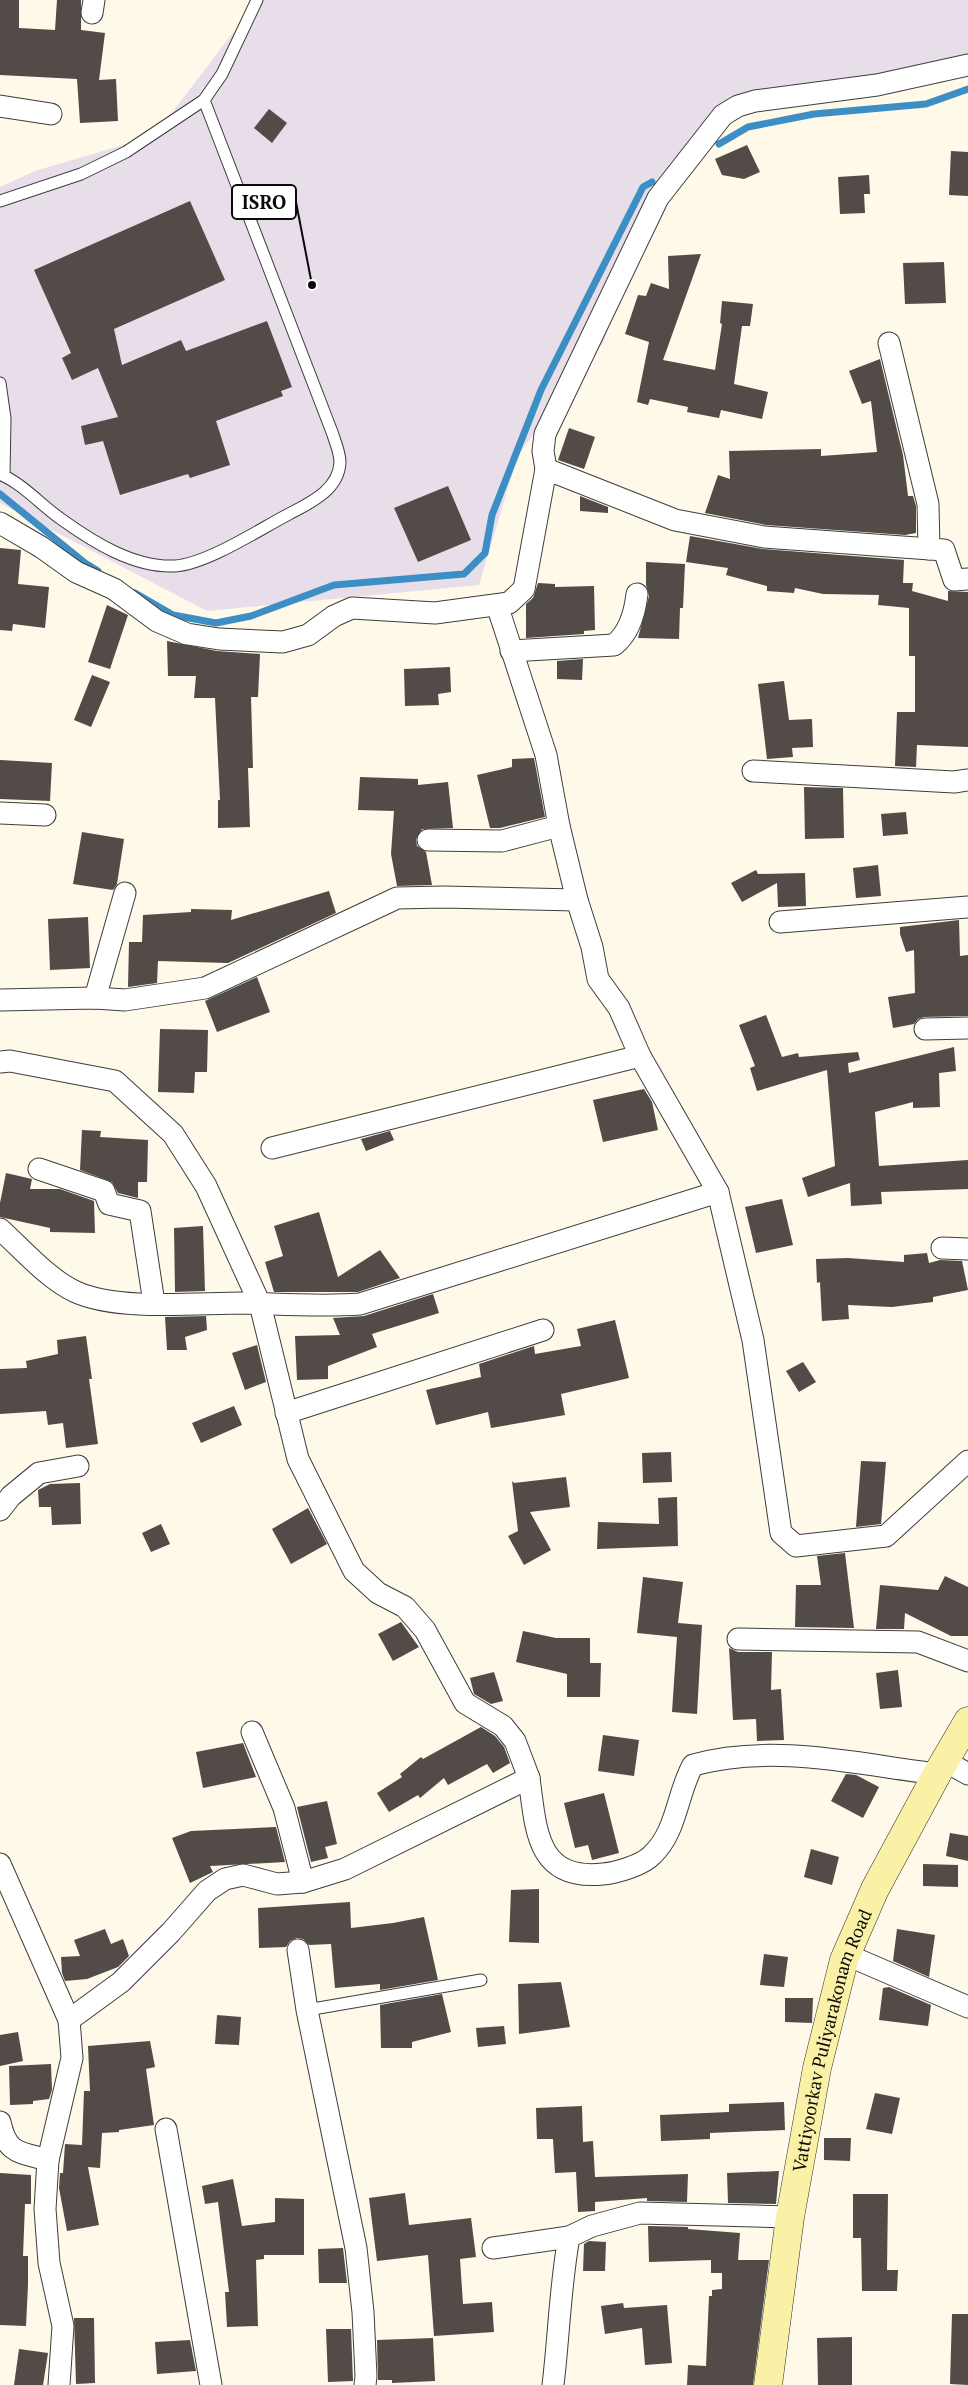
<svg xmlns="http://www.w3.org/2000/svg" width="968" height="2385" viewBox="0 0 968 2385" font-family="'PT Serif',serif">
	<style>
		.industrial { fill: #e8dee9 }
		.lines { fill: none; stroke-linecap: round; stroke-linejoin: round }
		.stream { stroke: #3c8ec4; stroke-width: 7 }
		.building { fill: #524b47 }
		.service-casing { stroke: #3d3d3d; stroke-width: 13 }
		.minor-casing { stroke: #3d3d3d; stroke-width: 23 }
		.secondary-casing { stroke: #2c2c2c; stroke-width: 29 }
		.service { stroke: #fff; stroke-width: 11 }
		.minor { stroke: #fff; stroke-width: 21 }
		.secondary { stroke: #faf1a7; stroke-width: 28 }
		.labels { text-anchor: middle; dominant-baseline: central; stroke-width: 5; stroke-linejoin: round; paint-order: stroke }
		.street-label { font-size: 18px; fill: #0a0a0a; stroke: #fff }
		.leader { fill: none; stroke: #0a0a0a; stroke-width: 2 }
		.callout-dot { fill: #0a0a0a; stroke: #fff; stroke-width: 2 }
		.callout { fill: #fff; stroke: #0a0a0a; stroke-width: 2 }
		.callout-label { font-size: 19px; text-anchor: middle; font-weight: bold; fill: #0a0a0a }
	</style>
	<rect width="100%" height="100%" fill="#fef9e8"/>
	<!-- industrial -->
	<polygon class="industrial" points="250,0 968,0 968,62 715,119 645,227 603,343 518,455 479,585 207,611 0,503 0,187 35,171 154,136 242,21"/>
	<g class="lines">
		<!-- stream -->
		<g class="stream">
			<polyline points="719,144 748,127 814,114 926,104 968,89"/>
			<polyline points="0,494 85,563 98,571"/>
			<polyline points="135,593 173,615 216,623 251,616 334,585 464,574 485,553 492,515 541,390 643,187 652,182"/>
		</g>
	</g>
	<!-- building -->
	<g class="building">
		<polygon points="0,0 19,0 19,28 55,30 57,0 81,0 81,30 105,33 99,80 116,79 118,121 80,123 77,79 0,75"/>
		<polygon points="269,109 287,123 272,143 254,128"/>
		<polygon points="747,145 760,172 744,179 722,175 715,159"/>
		<polygon points="951,151 968,152 968,196 949,195"/>
		<polygon points="869,175 870,194 864,194 865,213 840,214 838,177"/>
		<polygon points="190,201 225,280 114,329 122,365 181,340 186,351 267,321 292,387 281,391 283,396 216,421 230,465 190,478 188,474 120,495 103,441 85,445 81,426 118,417 98,368 72,380 62,358 71,353 34,270"/>
		<polygon points="701,254 663,360 715,370 722,324 720,323 722,301 753,304 750,326 742,326 734,384 768,392 762,419 721,410 719,418 687,412 688,407 650,399 648,405 637,402 649,342 625,334 638,295 646,296 651,283 669,289 668,256"/>
		<polygon points="944,262 946,303 905,304 903,263"/>
		<polygon points="880,359 903,455 908,496 913,496 916,506 916,533 905,535 766,525 705,513 718,475 730,479 729,451 821,449 821,456 877,452 871,401 862,404 849,371"/>
		<polygon points="569,428 595,437 584,469 558,460"/>
		<polygon points="448,486 471,540 418,562 394,508"/>
		<polygon points="580,496 608,507 608,513 580,511"/>
		<polygon points="690,536 763,549 904,560 903,583 913,583 912,591 948,601 948,591 968,592 968,747 917,745 916,767 895,766 897,712 915,712 915,656 909,656 909,608 878,605 879,595 823,594 795,588 794,593 767,591 767,586 726,575 728,568 686,562"/>
		<polygon points="0,548 21,550 18,584 49,587 45,628 13,624 12,631 0,630"/>
		<polygon points="646,562 685,564 683,608 680,608 679,639 638,638 649,596 646,585"/>
		<polygon points="538,583 555,584 555,587 594,586 595,630 584,631 584,634 526,638 526,604 533,598"/>
		<polygon points="107,605 128,615 110,669 88,662"/>
		<polygon points="167,641 217,651 260,654 258,697 251,697 253,768 248,768 250,827 218,828 218,800 220,800 215,698 194,698 196,676 168,676"/>
		<polygon points="583,659 582,680 557,679 557,661"/>
		<polygon points="450,667 451,692 438,694 439,705 405,706 404,669"/>
		<polygon points="92,675 110,682 91,727 74,720"/>
		<polygon points="784,681 789,720 812,719 813,747 792,748 793,757 767,759 758,684"/>
		<polygon points="534,758 545,817 500,828 490,828 477,775 512,767 512,759"/>
		<polygon points="0,760 52,763 50,801 0,799"/>
		<polygon points="360,777 418,779 418,785 448,782 453,828 422,829 416,839 417,846 426,852 432,885 397,886 391,854 394,811 358,810"/>
		<polygon points="804,787 843,788 844,838 805,839"/>
		<polygon points="906,812 908,834 883,836 881,814"/>
		<polygon points="82,832 124,839 117,884 113,890 73,884"/>
		<polygon points="878,865 881,896 856,898 853,868"/>
		<polygon points="756,870 758,874 805,873 806,906 778,907 777,883 742,902 731,883"/>
		<polygon points="329,891 336,913 228,963 158,961 157,983 128,987 129,942 142,942 143,915 191,912 191,909 232,910 231,920"/>
		<polygon points="88,917 90,968 50,970 48,919"/>
		<polygon points="959,920 960,956 968,955 968,1016 924,1017 918,1019 914,1024 893,1028 888,997 915,993 914,950 906,952 900,934 900,927"/>
		<polygon points="257,977 270,1012 217,1032 205,1001"/>
		<polygon points="766,1015 782,1057 798,1053 799,1057 858,1052 860,1060 848,1063 849,1073 954,1047 956,1071 939,1073 940,1107 913,1108 913,1102 875,1112 879,1166 968,1160 968,1189 881,1192 882,1204 851,1206 850,1183 808,1197 802,1178 835,1166 827,1070 757,1091 750,1068 755,1066 739,1025"/>
		<polygon points="160,1029 208,1030 207,1072 195,1072 194,1093 158,1092"/>
		<polygon points="644,1089 652,1102 658,1130 603,1142 593,1100"/>
		<polygon points="82,1130 101,1131 100,1137 148,1140 147,1182 138,1182 138,1198 118,1193 112,1182 80,1170"/>
		<polygon points="390,1131 394,1140 366,1151 361,1139"/>
		<polygon points="6,1173 32,1179 30,1189 60,1189 94,1201 95,1233 50,1232 50,1228 0,1217 0,1203"/>
		<polygon points="782,1199 793,1245 756,1253 745,1207"/>
		<polygon points="319,1212 338,1277 380,1250 400,1278 358,1292 274,1292 265,1262 283,1256 274,1226"/>
		<polygon points="203,1226 205,1291 175,1292 174,1228"/>
		<polygon points="927,1253 929,1263 940,1260 962,1261 968,1290 933,1297 933,1302 892,1307 848,1305 849,1319 822,1321 820,1282 817,1283 816,1259 848,1258 904,1262 904,1255"/>
		<polygon points="433,1294 439,1313 372,1334 377,1347 328,1366 328,1379 297,1380 295,1336 340,1335 333,1318 364,1316"/>
		<polygon points="206,1316 207,1330 185,1337 187,1350 167,1350 165,1317"/>
		<polygon points="615,1320 629,1378 561,1394 565,1415 491,1428 488,1412 436,1425 426,1390 481,1377 479,1364 534,1346 535,1354 581,1346 577,1329"/>
		<polygon points="86,1336 92,1379 89,1379 98,1444 66,1448 63,1423 48,1425 46,1411 0,1414 0,1369 27,1368 26,1361 58,1354 57,1340"/>
		<polygon points="257,1345 266,1382 245,1390 232,1353"/>
		<polygon points="803,1362 816,1382 799,1392 786,1371"/>
		<polygon points="234,1406 242,1425 201,1443 192,1423"/>
		<polygon points="671,1452 672,1482 643,1483 642,1453"/>
		<polygon points="861,1461 886,1462 881,1524 856,1527"/>
		<polygon points="566,1477 570,1507 530,1512 551,1550 524,1565 508,1536 518,1531 512,1481 514,1483"/>
		<polygon points="80,1483 81,1524 52,1525 51,1507 39,1507 38,1490 50,1484"/>
		<polygon points="677,1497 678,1546 597,1549 598,1522 659,1524 658,1498"/>
		<polygon points="308,1508 327,1544 291,1564 272,1529"/>
		<polygon points="161,1524 170,1544 151,1552 142,1533"/>
		<polygon points="845,1553 854,1628 795,1627 796,1585 821,1585 817,1556"/>
		<polygon points="945,1576 968,1587 968,1636 951,1636 905,1613 904,1629 876,1629 880,1585 938,1590"/>
		<polygon points="643,1577 683,1582 678,1623 702,1625 697,1714 672,1712 677,1637 637,1633"/>
		<polygon points="401,1622 419,1647 393,1661 378,1634"/>
		<polygon points="523,1631 556,1638 590,1638 590,1663 601,1663 600,1697 567,1697 567,1674 516,1662"/>
		<polygon points="729,1648 738,1652 772,1652 771,1690 781,1689 784,1740 757,1741 756,1719 733,1720"/>
		<polygon points="898,1670 902,1707 880,1709 876,1673"/>
		<polygon points="494,1672 503,1701 491,1704 474,1694 470,1678"/>
		<polygon points="481,1727 495,1736 504,1747 510,1763 493,1773 487,1764 448,1785 444,1778 420,1798 418,1795 389,1812 377,1793 402,1777 400,1774 421,1757 423,1759"/>
		<polygon points="603,1735 639,1740 634,1776 598,1771"/>
		<polygon points="243,1743 256,1777 203,1788 196,1752"/>
		<polygon points="846,1774 856,1775 879,1787 863,1818 831,1801"/>
		<polygon points="604,1793 619,1853 592,1860 588,1845 575,1848 564,1803"/>
		<polygon points="327,1801 337,1844 325,1847 328,1858 311,1862 297,1807"/>
		<polygon points="276,1827 285,1862 210,1866 213,1872 190,1883 172,1838 191,1831"/>
		<polygon points="950,1833 968,1836 968,1861 946,1856"/>
		<polygon points="811,1849 839,1857 832,1885 804,1877"/>
		<polygon points="923,1864 958,1865 958,1887 923,1886"/>
		<polygon points="539,1889 539,1943 509,1942 511,1890"/>
		<polygon points="350,1902 351,1928 393,1923 424,1917 438,1980 380,1990 380,1984 335,1988 331,1944 309,1945 303,1939 297,1938 290,1941 286,1947 259,1948 258,1908"/>
		<polygon points="105,1929 111,1944 123,1939 129,1956 118,1967 87,1979 65,1981 62,1973 61,1957 80,1956 74,1940"/>
		<polygon points="897,1929 935,1935 929,1977 893,1961"/>
		<polygon points="764,1954 788,1957 784,1987 760,1985"/>
		<polygon points="561,1982 570,2027 519,2034 518,1984"/>
		<polygon points="889,1987 931,2005 928,2026 879,2020 883,1988"/>
		<polygon points="442,1994 451,2032 412,2042 412,2048 381,2048 380,2005"/>
		<polygon points="785,1998 813,1998 812,2023 785,2022"/>
		<polygon points="217,2015 241,2017 239,2045 215,2044"/>
		<polygon points="504,2026 506,2044 478,2047 476,2028"/>
		<polygon points="18,2032 23,2061 0,2066 0,2035"/>
		<polygon points="150,2041 155,2067 146,2069 154,2125 119,2130 119,2132 102,2133 100,2168 88,2167 99,2225 67,2231 59,2188 60,2173 63,2173 65,2144 82,2145 84,2091 90,2091 88,2046"/>
		<polygon points="51,2064 52,2090 49,2099 33,2101 33,2104 10,2105 9,2066"/>
		<polygon points="875,2093 900,2098 892,2134 866,2129"/>
		<polygon points="784,2102 785,2130 710,2133 710,2139 661,2141 660,2115 729,2112 729,2104"/>
		<polygon points="582,2106 583,2142 593,2141 595,2177 688,2174 687,2202 647,2201 647,2198 595,2202 595,2211 578,2212 576,2172 555,2173 553,2139 537,2139 536,2108"/>
		<polygon points="824,2138 851,2138 850,2161 824,2160"/>
		<polygon points="779,2171 776,2204 728,2203 727,2173"/>
		<polygon points="0,2173 31,2175 31,2204 25,2204 23,2256 28,2256 28,2285 26,2326 0,2325"/>
		<polygon points="233,2179 242,2226 275,2222 275,2198 304,2199 304,2255 264,2255 264,2259 256,2260 258,2326 227,2327 225,2292 229,2292 218,2202 205,2204 202,2186"/>
		<polygon points="405,2193 409,2225 471,2218 476,2257 460,2259 463,2304 492,2302 494,2332 434,2336 428,2255 377,2261 369,2198"/>
		<polygon points="853,2194 888,2194 887,2270 898,2270 897,2291 862,2291 861,2238 853,2238"/>
		<polygon points="648,2226 688,2227 688,2229 740,2233 738,2260 769,2260 753,2385 687,2385 688,2365 706,2366 709,2296 712,2296 712,2290 722,2289 722,2273 711,2273 711,2260 649,2262"/>
		<polygon points="589,2241 606,2242 605,2271 583,2271 584,2244"/>
		<polygon points="343,2248 347,2283 319,2283 318,2249"/>
		<polygon points="623,2303 624,2308 667,2305 672,2363 645,2365 642,2328 605,2334 601,2306"/>
		<polygon points="952,2314 968,2314 968,2385 950,2384"/>
		<polygon points="74,2318 94,2318 95,2383 76,2384"/>
		<polygon points="326,2329 351,2329 353,2381 328,2382"/>
		<polygon points="852,2337 852,2385 818,2385 817,2338"/>
		<polygon points="433,2338 435,2381 392,2383 392,2380 378,2380 377,2340"/>
		<polygon points="190,2340 196,2371 157,2374 155,2342"/>
		<polygon points="19,2349 48,2353 43,2385 14,2385"/>
	</g>
	<g class="lines">
		<!-- service casing -->
		<g class="service-casing">
			<g id="service">
				<polyline points="0,201 81,174 126,152 204,100 222,74 257,0"/>
				<polyline points="0,383 5,418 4,476"/>
				<path d="M0 474C23 484 41 505 61 519 93 542 134 568 175 566 207 564 260 529 289 514 310 503 339 490 340 462 340 453 335 441 332 432L204 100"/>
				<polyline points="307,2010 481,1980"/>
			</g>
		</g>
		<!-- minor casing -->
		<g class="minor-casing">
			<g id="minor">
				<polyline points="92,13 94,0"/>
				<polyline points="0,106 51,114"/>
				<polyline points="889,343 928,504 929,549"/>
				<polyline points="546,469 543,451 545,434 658,198 723,115 738,106 755,101 877,85 968,65"/>
				<polyline points="0,523 41,547 76,572 114,589 157,621 187,634 219,639 283,642 308,635 334,616 352,608 435,613 509,603 524,589 546,469 675,520 764,537 944,550 954,580 968,579"/>
				<polyline points="497,605 546,755 559,826 577,900 592,947 598,979 619,1008 640,1056 718,1192 753,1340 781,1533 796,1546 886,1536 968,1461"/>
				<path d="M511 651 614 645C629 633 635 612 637 594"/>
				<polyline points="753,771 954,782 968,780"/>
				<polyline points="0,813 45,815"/>
				<polyline points="428,840 502,841 559,826"/>
				<polyline points="780,922 968,907"/>
				<polyline points="95,998 125,893"/>
				<polyline points="0,1000 95,998 125,1000 205,988 397,898 444,897 577,900"/>
				<polyline points="925,1029 968,1028"/>
				<polyline points="0,1062 10,1061 115,1081 173,1134 206,1186 260,1304 298,1459 354,1571 378,1593 405,1607 425,1630 465,1703 503,1726 515,1741 529,1778 345,1869 303,1882 277,1884 243,1875 225,1879 207,1891 171,1932 121,1982 69,2020 72,2058 48,2160 45,2209 49,2263 63,2326 59,2385"/>
				<polyline points="272,1148 640,1056"/>
				<polyline points="39,1169 104,1191 109,1204 140,1211 154,1303"/>
				<path d="M0 1229C23 1250 48 1279 76 1292 118 1311 196 1303 243 1303 282 1304 321 1307 360 1304L718 1192"/>
				<polyline points="942,1248 968,1249"/>
				<polyline points="286,1413 543,1330"/>
				<polyline points="0,1510 11,1496 39,1473 78,1466"/>
				<polyline points="738,1639 918,1642 968,1661"/>
				<polyline points="252,1732 284,1808 303,1882"/>
				<polyline points="945,1761 968,1774"/>
				<path d="M529 1778C536 1829 536 1881 603 1874 616 1873 643 1865 652 1855 677 1832 677 1793 693 1765 772 1743 857 1764 937 1774"/>
				<polyline points="0,1864 69,2020"/>
				<polyline points="298,1950 307,2010 356,2248 363,2312 366,2376 365,2385"/>
				<polyline points="847,1955 968,2007"/>
				<path d="M0 2122C7 2155 20 2152 48 2160"/>
				<polyline points="166,2129 211,2385"/>
				<polyline points="493,2248 569,2237"/>
				<path d="M553 2385C559 2336 560 2286 569 2237L592 2226 640 2213 790 2217"/>
			</g>
		</g>
		<!-- secondary casing -->
		<g class="secondary-casing">
			<g id="secondary">
				<path id="s1" d="M768 2385 790 2217 817 2068 844 1960 875 1889 937 1774 968 1721"/>
			</g>
		</g>
		<!-- service -->
		<use href="#service" class="service"/>
		<!-- minor -->
		<use href="#minor" class="minor"/>
		<!-- secondary -->
		<use href="#secondary" class="secondary"/>
	</g>
	<g class="labels">
		<!-- street labels -->
		<g class="street-label">
			<text stroke="none"><textPath href="#s1" startOffset="351">Vattiyoorkav Puliyarakonam Road</textPath></text>
		</g>
	</g>
	<!-- callouts -->
	<path class="leader" d="M312 285L296 202"/>
	<circle class="callout-dot" cx="312" cy="285" r="5"/>
	<rect class="callout" x="232" y="185" width="64" height="34" rx="5"/>
	<g class="callout-label">
		<text x="264" y="209">ISRO</text>
	</g>
</svg>
